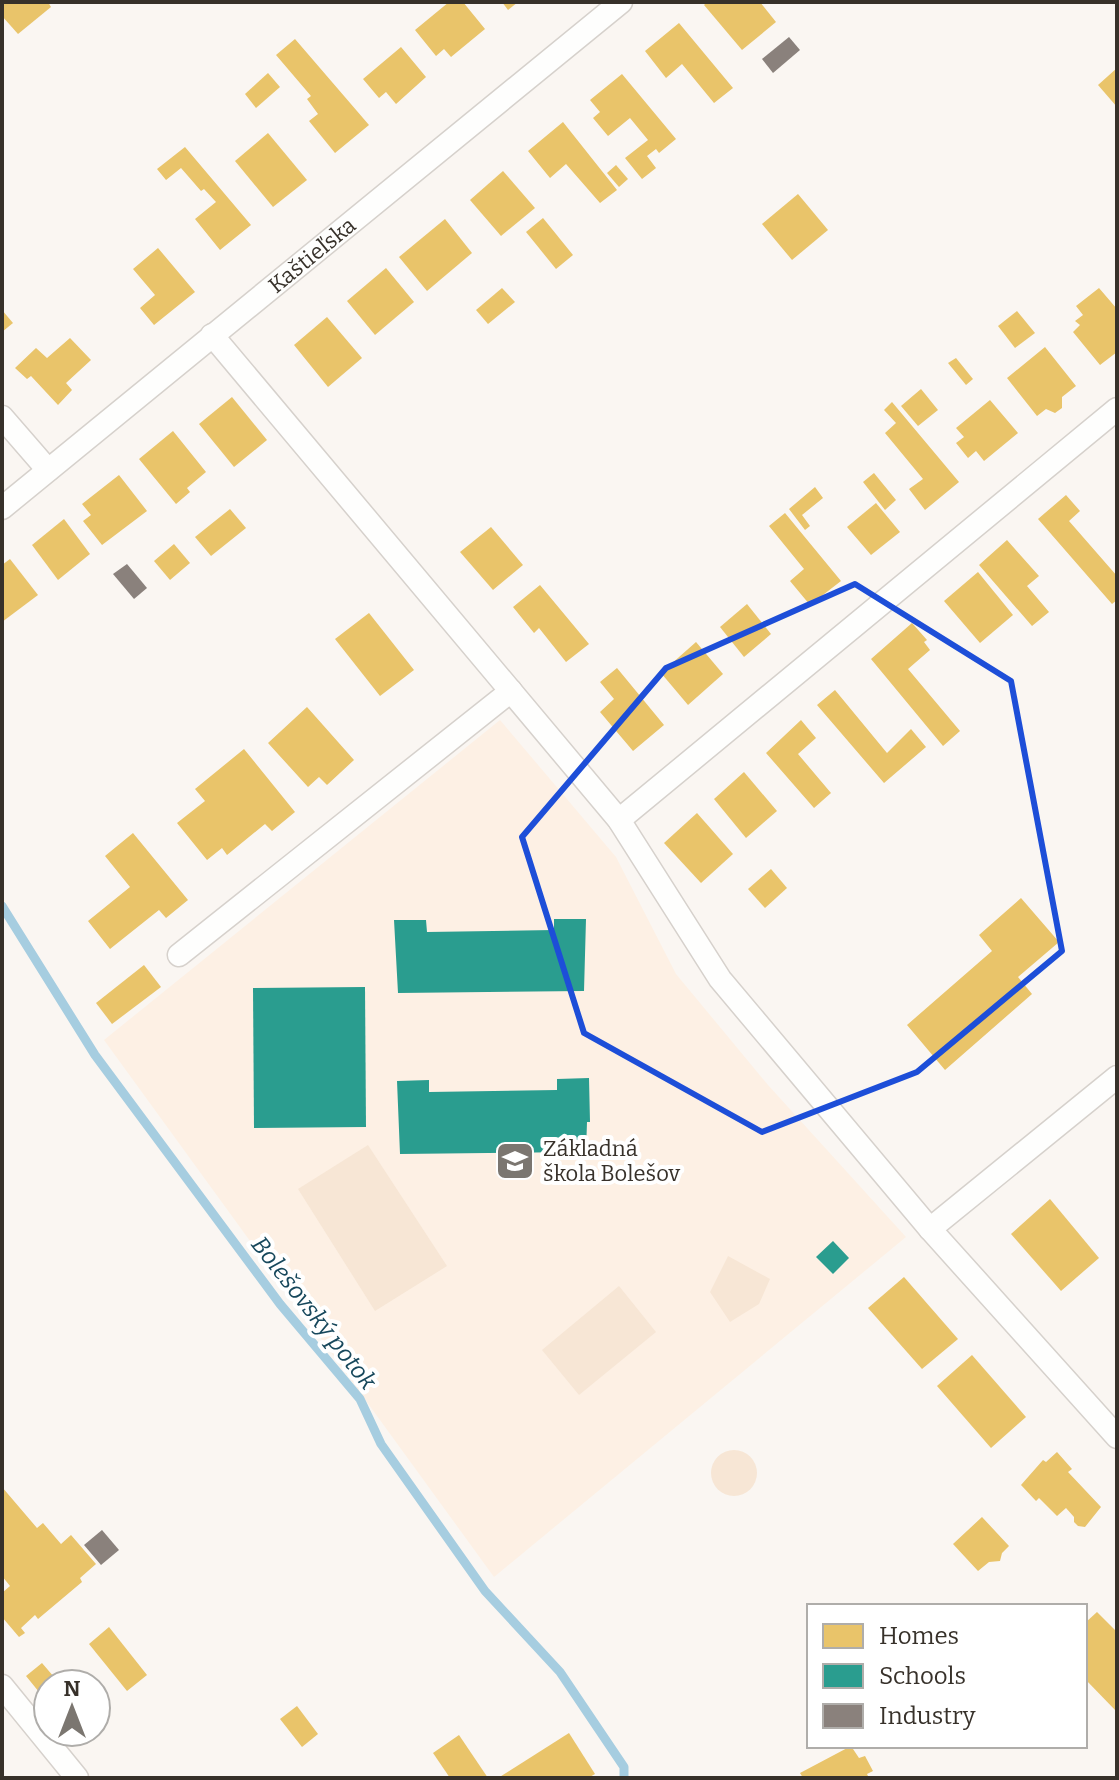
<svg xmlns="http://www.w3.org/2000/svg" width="1119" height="1780" viewBox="0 0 1119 1780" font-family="Bitter,serif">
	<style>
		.built { fill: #fdf0e4 }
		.green { fill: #f7e6d5 }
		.homes { fill: #e9c46a }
		.schools { fill: #2a9d8f }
		.industry { fill: #8a817c }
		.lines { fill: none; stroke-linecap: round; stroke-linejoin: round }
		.stream { stroke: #a6cde0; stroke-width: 9 }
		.street-casing { stroke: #d6d1cc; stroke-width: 25 }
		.street { stroke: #fefefd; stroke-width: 22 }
		.marked { fill: none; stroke: #1d4ed8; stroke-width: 6; stroke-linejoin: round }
		.labels { text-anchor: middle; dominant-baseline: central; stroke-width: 8; stroke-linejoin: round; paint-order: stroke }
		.street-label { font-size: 22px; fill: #37312a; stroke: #fff }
		.poi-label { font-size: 22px; fill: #37312a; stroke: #fff; text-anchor: start }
		.water-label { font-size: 24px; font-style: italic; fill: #17485c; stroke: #fff }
	</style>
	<rect width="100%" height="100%" fill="#faf6f2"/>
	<!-- built -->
	<polygon class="built" points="500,720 616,857 676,974 768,1085 906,1237 494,1577 104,1040"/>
	<!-- green -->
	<g class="green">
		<polygon points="368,1145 447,1266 375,1311 298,1189"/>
		<polygon points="728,1256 770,1279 759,1304 730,1322 710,1292"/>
		<polygon points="619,1286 656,1332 579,1395 542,1350"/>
		<circle cx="734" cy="1473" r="23"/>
	</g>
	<!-- homes -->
	<g class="homes">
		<polygon points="2,2 48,2 51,7 18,34 2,16"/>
		<polygon points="449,2 463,2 485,29 451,57 444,49 436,56 415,30"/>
		<polygon points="502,2 518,2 508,10"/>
		<polygon points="707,2 760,2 776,22 742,50 704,5"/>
		<polygon points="679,23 733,88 714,103 682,64 666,78 645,51"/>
		<polygon points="295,39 369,125 335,153 309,121 318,114 307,99 311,96 276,55"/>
		<polygon points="401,47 426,77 396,104 386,92 379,98 363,79"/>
		<polygon points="1117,68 1117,107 1098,85"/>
		<polygon points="268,73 280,87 256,108 245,94"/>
		<polygon points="622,74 676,139 659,153 656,149 647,156 656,168 642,179 625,158 648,140 630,118 608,136 593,118 600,112 590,100"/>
		<polygon points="563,122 617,190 600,203 566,164 550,178 528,151"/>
		<polygon points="268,133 307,180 273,207 235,161"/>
		<polygon points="185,147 251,225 220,250 195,219 216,202 204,189 201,191 181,168 166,180 157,169"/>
		<polygon points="616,165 628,179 619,187 607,173"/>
		<polygon points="503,171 535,208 501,236 470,200"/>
		<polygon points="798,194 828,230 792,260 762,224"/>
		<polygon points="543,218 573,255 556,269 526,232"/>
		<polygon points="445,219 472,253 427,291 399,257"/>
		<polygon points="158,248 195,292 154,325 140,308 155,295 133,269"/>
		<polygon points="386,268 414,302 375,335 347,301"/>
		<polygon points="502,288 515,302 488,324 476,310"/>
		<polygon points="1099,288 1117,309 1117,352 1100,365 1073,332 1080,325 1075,321 1083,315 1076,306"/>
		<polygon points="2,310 13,323 2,332"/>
		<polygon points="1017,311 1035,333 1015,348 998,326"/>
		<polygon points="327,317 362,358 328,387 294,345"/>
		<polygon points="70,338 91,360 66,383 72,390 58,405 31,376 27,379 15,368 36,348 47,358"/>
		<polygon points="1045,347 1076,386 1062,397 1062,408 1055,413 1046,409 1037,416 1007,378"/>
		<polygon points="956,358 973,379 966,385 948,363"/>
		<polygon points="921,389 938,410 918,426 901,406"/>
		<polygon points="232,397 267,440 234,467 199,424"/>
		<polygon points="990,400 1018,433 984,461 976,451 968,458 956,443 964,437 956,428"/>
		<polygon points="892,402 959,482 925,510 909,489 923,479 885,433 896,423 884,410"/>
		<polygon points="173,431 206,472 187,488 190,492 176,504 139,459"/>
		<polygon points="874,473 896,500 885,510 863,482"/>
		<polygon points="119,475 147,511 102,545 83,521 91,515 82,504"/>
		<polygon points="815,487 823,498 802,515 810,526 805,530 789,509"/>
		<polygon points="1066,495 1080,511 1069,521 1117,576 1117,600 1112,604 1038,519"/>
		<polygon points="876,503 900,532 871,555 847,527"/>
		<polygon points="230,509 246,528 211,556 195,537"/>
		<polygon points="785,513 841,581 810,605 790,581 804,569 769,526"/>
		<polygon points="64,519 90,554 58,580 32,545"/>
		<polygon points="491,527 523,565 493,590 460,552"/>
		<polygon points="1007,540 1039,576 1027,586 1049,612 1032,626 979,565"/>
		<polygon points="174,544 190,563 170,580 154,561"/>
		<polygon points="10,559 38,595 2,622 2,565"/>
		<polygon points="978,572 1013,615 980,643 944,601"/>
		<polygon points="540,585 589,644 566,662 539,628 534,633 513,607"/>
		<polygon points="747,604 771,634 744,657 720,627"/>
		<polygon points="369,613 414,670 380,696 335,639"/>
		<polygon points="912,623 927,640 924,642 930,650 908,669 960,731 943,746 871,659"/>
		<polygon points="696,642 723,674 688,705 661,673"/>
		<polygon points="617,668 664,725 633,751 600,712 614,699 600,682"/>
		<polygon points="835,690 887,753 911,729 926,747 884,783 817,705"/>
		<polygon points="307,707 354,760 327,785 319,777 308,787 268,743"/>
		<polygon points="801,720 816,738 798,754 831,793 814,808 766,753"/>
		<polygon points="244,749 295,812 272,831 265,824 227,855 222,848 207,860 177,823 205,801 195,789"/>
		<polygon points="744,772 777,811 746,838 714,799"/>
		<polygon points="697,813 733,854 701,883 664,843"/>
		<polygon points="133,833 188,900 166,918 159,910 110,949 88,921 130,887 105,856"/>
		<polygon points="771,869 787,888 765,908 748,889"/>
		<polygon points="1021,898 1059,942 1018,977 1032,994 945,1070 907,1025 992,951 979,935"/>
		<polygon points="144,965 161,987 112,1024 96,1003"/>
		<polygon points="1050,1199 1099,1258 1061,1291 1011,1234"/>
		<polygon points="904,1277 958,1339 922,1369 868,1308"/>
		<polygon points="972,1355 1026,1417 991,1448 937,1386"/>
		<polygon points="1057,1452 1072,1469 1068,1472 1101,1507 1085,1527 1078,1526 1074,1522 1074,1517 1066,1508 1057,1516 1039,1498 1036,1501 1021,1485 1043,1460 1046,1462"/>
		<polygon points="2,1487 37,1528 43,1523 61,1544 71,1535 96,1564 80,1578 82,1582 38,1619 35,1615 21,1628 25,1633 19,1637 2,1617 2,1593 10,1586 2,1576"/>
		<polygon points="982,1517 1009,1546 1002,1553 1000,1561 989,1562 978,1571 953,1544"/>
		<polygon points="1097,1612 1117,1632 1117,1712 1085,1679 1085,1623"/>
		<polygon points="109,1627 147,1675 127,1691 89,1644"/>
		<polygon points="42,1663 60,1684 48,1684 48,1703 26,1676"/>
		<polygon points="297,1706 318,1734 302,1747 280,1719"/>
		<polygon points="569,1733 595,1774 588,1778 498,1778"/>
		<polygon points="459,1735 488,1778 450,1778 433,1753"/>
		<polygon points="851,1746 859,1758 865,1756 873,1771 867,1774 869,1778 803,1778 800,1773"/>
	</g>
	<!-- schools -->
	<g class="schools">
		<polygon points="554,919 586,919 584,991 398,993 394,920 426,920 427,932 554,930"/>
		<polygon points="365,987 366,1127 254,1128 253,988"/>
		<polygon points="589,1078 590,1122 587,1122 586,1152 400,1154 397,1081 429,1080 429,1092 557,1090 557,1079"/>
		<polygon points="833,1241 849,1258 833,1274 816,1257"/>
	</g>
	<!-- industry -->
	<g class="industry">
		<polygon points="789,37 800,50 773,73 762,59"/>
		<polygon points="127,564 147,588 134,599 113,574"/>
		<polygon points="102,1530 119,1550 101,1565 84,1545"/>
	</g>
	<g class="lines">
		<!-- stream -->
		<polyline class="stream" points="2,906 95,1055 280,1304 360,1399 381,1444 485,1591 560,1672 624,1767 624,1778"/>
		<!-- street casing -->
		<g class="street-casing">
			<g id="street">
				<polyline points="212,335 619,820 720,979 930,1229 1117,1437"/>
				<polyline points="2,417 48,470"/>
				<path id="s1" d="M2 508 621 2"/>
				<polyline points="619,820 1117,409"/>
				<polyline points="179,955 511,691"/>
				<polyline points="930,1229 1117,1077"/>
				<polyline points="2,1686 77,1778"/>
			</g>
		</g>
		<!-- street -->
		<use href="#street" class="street"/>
	</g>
	<!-- marked area -->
	<path class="marked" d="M855 584 1011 681 1062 951 917 1072 762 1132 584 1033 522 837 666 668Z"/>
	<!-- icons -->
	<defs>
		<g id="school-square" transform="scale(2)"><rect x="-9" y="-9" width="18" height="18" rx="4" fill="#7b7670" stroke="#fff"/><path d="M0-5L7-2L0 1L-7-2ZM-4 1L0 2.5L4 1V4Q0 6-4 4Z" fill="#fff"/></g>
	</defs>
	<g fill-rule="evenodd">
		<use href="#school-square" x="515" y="1161"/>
	</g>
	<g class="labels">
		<!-- street labels -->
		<g class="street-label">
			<text stroke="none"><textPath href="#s1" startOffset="400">Kaštieľska</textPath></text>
		</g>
		<!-- poi labels -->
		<g class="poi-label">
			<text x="543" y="1148">Základná<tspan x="543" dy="25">škola Bolešov</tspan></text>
		</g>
		<!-- water labels -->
		<g class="water-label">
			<text transform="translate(314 1313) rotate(52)">Bolešovský potok</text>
		</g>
	</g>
	<!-- border -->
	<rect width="1119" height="1780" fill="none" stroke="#37312a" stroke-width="8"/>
	<!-- legend -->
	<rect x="807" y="1604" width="280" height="144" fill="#ffffff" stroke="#afadaa" stroke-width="2"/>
	<rect x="823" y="1624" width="40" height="24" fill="#e9c46a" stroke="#afadaa" stroke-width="2"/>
	<text x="879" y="1644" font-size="24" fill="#37312a">Homes</text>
	<rect x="823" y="1664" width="40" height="24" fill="#2a9d8f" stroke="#afadaa" stroke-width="2"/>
	<text x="879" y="1684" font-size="24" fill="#37312a">Schools</text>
	<rect x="823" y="1704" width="40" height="24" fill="#8a817c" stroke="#afadaa" stroke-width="2"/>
	<text x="879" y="1724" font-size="24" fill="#37312a">Industry</text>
	<!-- north arrow -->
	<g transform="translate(72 1708)"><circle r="38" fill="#ffffff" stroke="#afadaa" stroke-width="2"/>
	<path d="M0-6L14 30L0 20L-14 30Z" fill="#7b7670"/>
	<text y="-12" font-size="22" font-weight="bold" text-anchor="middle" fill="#37312a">N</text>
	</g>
</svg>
